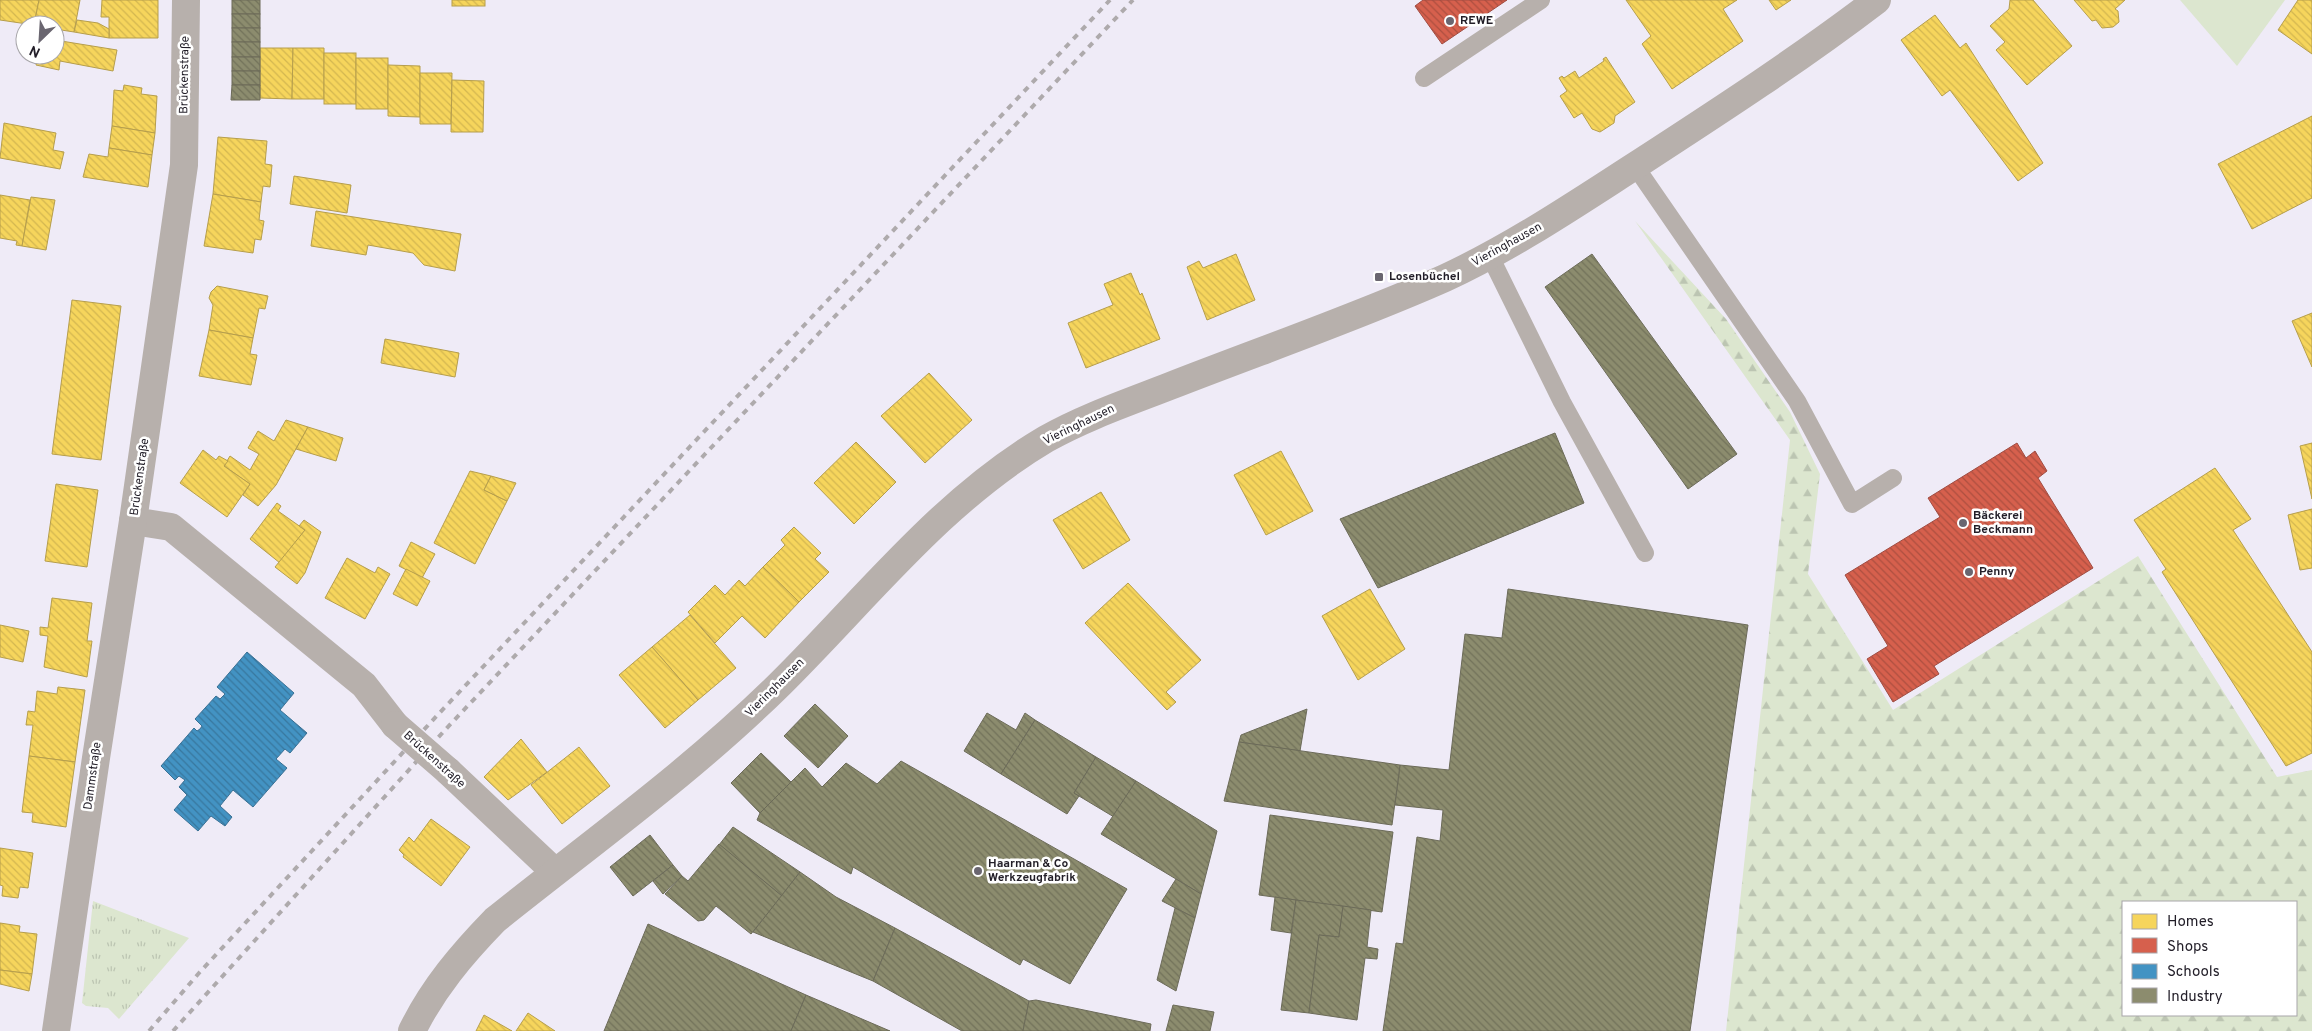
<svg xmlns="http://www.w3.org/2000/svg" width="2312" height="1031" viewBox="0 0 2312 1031" font-family="Overpass,sans-serif">
	<style>
		.grass { fill: #dce6cf }
		.forest { fill: url(#forest-firs); fill-rule: evenodd }
		.park { fill: url(#park-tufts) }
		.homes { fill: url(#homes-back-hatch); stroke: #b69e4c }
		.shops { fill: url(#shops-back-hatch); stroke: #a04c42 }
		.schools { fill: url(#schools-back-hatch); stroke: #397094 }
		.industry { fill: url(#industry-back-hatch); stroke: #6c6b59 }
		.lines { fill: none; stroke-linecap: round; stroke-linejoin: round }
		.service { stroke: #b7b0ac; stroke-width: 18 }
		.minor { stroke: #b7b0ac; stroke-width: 28 }
		.secondary { stroke: #b7b0ac; stroke-width: 28 }
		.rail { stroke: #aeaaac; stroke-width: 4; stroke-dasharray: 6 6; stroke-linecap: butt }
		.minor-bridge { stroke: #b7b0ac; stroke-width: 28 }
		.poi-dot { fill: #6a6670; stroke: #fff; stroke-width: 2 }
		.labels { text-anchor: middle; dominant-baseline: central; stroke-width: 5; stroke-linejoin: round; paint-order: stroke }
		.poi-label { font-size: 12px; font-weight: bold; fill: #221e28; stroke: #fff; text-anchor: start }
		.street-label { font-size: 12px; fill: #221e28; stroke: #fff }
	</style>
	<defs>
		<pattern id="forest-firs" width="22" height="20" patternUnits="userSpaceOnUse" patternTransform="scale(1.25)"><rect width="22" height="20" fill="#dce6cf"/><path d="M5 1l3.5 6h-7zM16 11l3.5 6h-7z" fill="#bcc5b2"/></pattern>
		<pattern id="park-tufts" width="24" height="20" patternUnits="userSpaceOnUse" patternTransform="scale(1.25)"><rect width="24" height="20" fill="#dce6cf"/><path d="M3 7l-1-3M5 7V3M7 7l1-3M15 17l-1-3M17 17v-4M19 17l1-3" fill="none" stroke="#bcc5b2"/></pattern>
		<pattern id="homes-back-hatch" width="6" height="6" patternUnits="userSpaceOnUse" patternTransform="scale(1.25)"><rect width="6" height="6" fill="#f6d55c"/><path d="M-1 5l2 2M0 0l6 6M5-1l2 2" fill="none" stroke="#d3b650"/></pattern>
		<pattern id="shops-back-hatch" width="6" height="6" patternUnits="userSpaceOnUse" patternTransform="scale(1.25)"><rect width="6" height="6" fill="#d6604d"/><path d="M-1 5l2 2M0 0l6 6M5-1l2 2" fill="none" stroke="#ad4f40"/></pattern>
		<pattern id="schools-back-hatch" width="6" height="6" patternUnits="userSpaceOnUse" patternTransform="scale(1.25)"><rect width="6" height="6" fill="#4393c3"/><path d="M-1 5l2 2M0 0l6 6M5-1l2 2" fill="none" stroke="#38779e"/></pattern>
		<pattern id="industry-back-hatch" width="6" height="6" patternUnits="userSpaceOnUse" patternTransform="scale(1.25)"><rect width="6" height="6" fill="#8c8c6e"/><path d="M-1 5l2 2M0 0l6 6M5-1l2 2" fill="none" stroke="#72725a"/></pattern>
	</defs>
	<rect width="100%" height="100%" fill="#efebf7"/>
	<!-- grass -->
	<polygon class="grass" points="2180,0 2285,0 2237,66"/>
	<!-- forest -->
	<path class="forest" d="M1635 221 1726 319 1790 412 1820 474 1808 574 1893 710 2138 556 2277 777 2312 770V1031H1726L1790 440ZM2123 902H2296V1015H2123Z"/>
	<!-- park -->
	<polygon class="park" points="93,901 189,938 119,1019 108,1008 86,1006 82,1003"/>
	<!-- homes -->
	<g class="homes">
		<polygon points="0,0 39,0 34,25 0,20"/>
		<polygon points="39,0 80,0 74,32 55,29 55,25 34,25"/>
		<polygon points="102,0 158,0 158,38 109,38 109,17 101,17"/>
		<rect x="452" y="0" width="33" height="6"/>
		<polygon points="1626,0 1737,0 1723,9 1743,41 1672,89 1642,44 1651,36"/>
		<polygon points="1769,0 1791,0 1776,10"/>
		<polygon points="2010,0 2033,0 2072,46 2027,85 1996,50 2005,42 1990,26 2009,9"/>
		<polygon points="2074,0 2125,0 2115,9 2118,11 2119,22 2113,27 2102,28 2096,20 2092,21"/>
		<polygon points="2298,0 2312,0 2312,54 2278,30"/>
		<polygon points="1935,15 1960,48 1966,43 2043,163 2018,181 1950,90 1942,96 1901,40"/>
		<polygon points="77,20 98,23 109,29 109,38 74,32"/>
		<polygon points="55,29 57,30 55,40 117,50 113,71 60,61 59,70 36,65 38,56 35,55 55,55"/>
		<polygon points="260,48 293,48 292,99 260,98"/>
		<polygon points="293,48 324,48 324,99 292,99"/>
		<rect x="324" y="53" width="32" height="51"/>
		<polygon points="1606,57 1635,102 1615,116 1614,123 1600,132 1592,129 1582,113 1574,118 1560,96 1567,91 1559,78 1562,76 1564,78 1575,71 1579,78 1604,61 1603,59"/>
		<rect x="356" y="58" width="32" height="51"/>
		<polygon points="388,65 420,66 420,117 388,116"/>
		<polygon points="420,73 452,73 451,124 420,124"/>
		<polygon points="452,80 484,81 483,132 451,132"/>
		<polygon points="124,85 142,88 141,94 157,96 155,133 112,126 114,90 123,91"/>
		<polygon points="2312,116 2312,198 2252,229 2218,164"/>
		<polygon points="4,123 56,133 53,150 64,152 60,169 0,158"/>
		<polygon points="112,126 155,133 152,155 109,148"/>
		<polygon points="218,137 267,141 265,164 272,165 270,187 263,186 261,202 213,194"/>
		<polygon points="109,148 152,155 148,187 83,177 89,154 108,157"/>
		<polygon points="294,176 351,185 347,213 290,204"/>
		<polygon points="213,194 261,202 259,220 264,221 261,240 255,239 253,253 204,246"/>
		<polygon points="0,195 30,200 22,246 16,245 17,241 0,238"/>
		<polygon points="31,197 55,200 46,250 22,246"/>
		<polygon points="316,211 461,234 455,271 424,265 413,253 368,245 366,255 311,246"/>
		<polygon points="1236,254 1255,300 1207,320 1187,267 1199,261 1203,268"/>
		<polygon points="1131,273 1140,295 1142,293 1160,339 1086,368 1068,323 1113,305 1104,284"/>
		<polygon points="217,286 268,296 265,309 259,308 253,338 209,330 213,305 209,298 211,292"/>
		<polygon points="72,300 121,306 101,460 52,454"/>
		<polygon points="2312,313 2312,367 2292,321"/>
		<polygon points="209,330 253,338 250,354 257,355 251,385 199,376"/>
		<polygon points="385,339 459,353 455,377 381,363"/>
		<polygon points="929,373 972,420 925,463 881,416"/>
		<polygon points="286,420 308,427 276,485 258,506 243,495 250,484 224,466 230,456 250,470 259,454 248,448 258,431 274,441"/>
		<polygon points="308,427 343,438 336,461 296,449"/>
		<polygon points="856,442 896,482 854,524 814,483"/>
		<polygon points="2312,443 2312,499 2300,446"/>
		<polygon points="203,450 216,460 219,456 228,461 224,466 250,484 227,517 180,483"/>
		<polygon points="1281,451 1313,511 1266,535 1234,475"/>
		<polygon points="2215,468 2251,519 2233,530 2312,652 2312,753 2286,766 2162,572 2166,569 2134,520"/>
		<polygon points="470,471 491,476 484,490 507,501 475,564 434,543"/>
		<polygon points="491,476 516,483 507,501 484,490"/>
		<polygon points="56,484 98,490 87,567 45,561"/>
		<polygon points="1101,492 1130,540 1083,569 1053,520"/>
		<polygon points="277,503 281,506 278,511 305,530 280,563 250,539"/>
		<polygon points="2312,509 2312,568 2300,570 2288,515"/>
		<polygon points="304,520 321,532 305,573 297,584 275,567 305,530 299,526"/>
		<polygon points="794,527 821,553 815,559 829,572 799,602 763,567 785,545 781,540"/>
		<polygon points="411,542 435,554 422,578 399,566"/>
		<polygon points="347,558 375,573 378,567 390,574 365,619 325,598"/>
		<polygon points="763,567 799,602 765,638 742,616 715,643 688,612 715,585 725,595 739,580 745,586"/>
		<polygon points="406,569 430,581 417,606 393,594"/>
		<polygon points="1128,583 1201,660 1166,692 1176,702 1167,710 1085,623"/>
		<polygon points="1370,589 1405,649 1358,680 1322,616"/>
		<polygon points="52,598 92,603 87,641 92,641 87,677 44,667 48,636 40,635 40,627 48,628"/>
		<polygon points="690,615 736,668 698,700 652,647"/>
		<polygon points="0,625 29,631 23,662 0,657"/>
		<polygon points="652,647 698,700 665,728 619,675"/>
		<polygon points="58,687 85,690 75,762 29,756 33,725 26,725 28,711 35,712 37,691 57,694"/>
		<polygon points="521,739 547,772 508,800 484,777"/>
		<polygon points="579,747 610,786 562,824 531,785"/>
		<polygon points="29,756 75,762 66,827 32,822 33,813 22,812"/>
		<polygon points="431,819 470,847 441,886 403,857 404,855 399,850 409,837 414,842"/>
		<polygon points="0,848 33,853 28,888 20,887 18,898 2,896 3,886 0,885"/>
		<polygon points="0,923 20,926 19,932 37,934 32,974 0,970"/>
		<polygon points="0,970 32,974 29,991 0,984"/>
		<polygon points="528,1013 555,1031 516,1031"/>
		<polygon points="484,1015 512,1031 476,1031"/>
	</g>
	<!-- shops -->
	<g class="shops">
		<polygon points="1423,0 1507,0 1442,44 1415,6"/>
		<polygon points="2017,443 2026,458 2035,451 2047,471 2038,478 2093,568 1934,666 1939,674 1893,702 1867,659 1888,646 1845,575 1940,517 1928,498"/>
	</g>
	<!-- schools -->
	<polygon class="schools" points="247,652 294,693 280,710 307,733 290,753 285,749 276,759 287,768 253,807 233,790 220,806 232,817 225,826 211,816 198,831 174,810 187,795 179,787 185,780 179,776 175,780 161,766 194,728 197,731 200,729 202,726 195,719 216,696 220,699 225,694 217,687"/>
	<!-- industry -->
	<g class="industry">
		<rect x="232" y="0" width="28" height="14"/>
		<rect x="232" y="14" width="28" height="14"/>
		<rect x="232" y="28" width="28" height="14"/>
		<rect x="232" y="42" width="28" height="15"/>
		<rect x="232" y="57" width="28" height="14"/>
		<rect x="232" y="71" width="28" height="14"/>
		<polygon points="232,85 260,85 260,100 231,100"/>
		<polygon points="1592,254 1737,454 1688,489 1545,287"/>
		<polygon points="1555,433 1584,503 1378,588 1340,519"/>
		<polygon points="1508,589 1748,625 1690,1031 1383,1031 1396,943 1403,944 1417,837 1440,841 1443,810 1395,805 1400,765 1449,770 1465,634 1502,638"/>
		<polygon points="815,704 848,736 818,768 784,736"/>
		<polygon points="1307,709 1300,751 1239,742 1241,735"/>
		<polygon points="987,713 1016,730 1025,713 1035,720 1001,774 964,751"/>
		<polygon points="1035,720 1096,757 1074,793 1079,796 1067,814 1001,774"/>
		<polygon points="1239,742 1400,765 1392,825 1224,801"/>
		<polygon points="761,753 791,782 760,813 731,783"/>
		<polygon points="1096,757 1136,781 1114,817 1074,793"/>
		<polygon points="901,761 1127,889 1070,984 1023,959 1020,965 853,867 851,874 757,820 760,813 805,768 822,787 846,763 877,784"/>
		<polygon points="1136,781 1217,831 1201,894 1101,834"/>
		<polygon points="1270,815 1393,832 1382,912 1259,895"/>
		<polygon points="733,827 800,872 782,896 719,845"/>
		<polygon points="650,835 673,865 633,896 610,867"/>
		<polygon points="719,844 782,896 751,934 716,906 704,920 698,921 665,894 682,876 688,881"/>
		<polygon points="673,865 682,876 663,894 653,881"/>
		<polygon points="800,872 836,897 895,928 873,981 753,932"/>
		<polygon points="1176,879 1201,894 1195,918 1162,901"/>
		<polygon points="1275,897 1296,900 1291,933 1271,930"/>
		<polygon points="1296,900 1343,906 1339,937 1319,935 1309,1013 1281,1010"/>
		<polygon points="1343,906 1371,910 1367,947 1378,949 1377,959 1365,958 1357,1020 1309,1013 1319,935 1339,937"/>
		<polygon points="1175,908 1195,918 1176,991 1157,980"/>
		<polygon points="648,924 806,995 791,1031 604,1031"/>
		<polygon points="895,928 1029,1001 1023,1031 962,1031 873,981"/>
		<polygon points="806,995 890,1031 791,1031"/>
		<polygon points="1036,1000 1151,1024 1150,1031 1023,1031 1029,1001"/>
		<polygon points="1173,1005 1214,1012 1210,1031 1166,1031"/>
	</g>
	<g class="lines">
		<!-- service -->
		<g class="service">
			<polyline points="1424,78 1541,0"/>
			<polyline points="1635,166 1797,401 1852,504 1893,478"/>
			<polyline points="1490,256 1562,402 1645,553"/>
		</g>
		<!-- minor -->
		<g class="minor">
			<polyline points="186,0 184,165 133,521 171,527 364,685 395,725"/>
			<polyline points="448,771 555,872"/>
			<polyline points="56,1031 96,758 133,521"/>
		</g>
		<!-- secondary -->
		<path class="secondary" d="M412 1031C433 988 462 954 495 920 591 843 692 771 780 684 866 599 941 501 1046 439 1085 417 1129 402 1170 386 1262 350 1355 318 1445 278 1514 246 1577 203 1641 162 1721 110 1801 58 1877 0"/>
		<!-- rail -->
		<g class="rail">
			<polyline points="149,1031 199,973 432,721 1110,0"/>
			<polyline points="173,1031 445,730 1133,0"/>
		</g>
		<!-- minor-bridge -->
		<polyline class="minor-bridge" points="395,725 448,771"/>
	</g>
	<!-- markers -->
	<g class="poi-dot">
		<circle cx="1450" cy="21" r="5"/>
		<rect x="1374" y="272" width="10" height="10" rx="2.5"/>
		<circle cx="1963" cy="523" r="5"/>
		<circle cx="1969" cy="572" r="5"/>
		<circle cx="978" cy="871" r="5"/>
	</g>
	<g class="labels">
		<!-- poi labels -->
		<g class="poi-label">
			<text x="1460" y="21">REWE</text>
			<text x="1389" y="277">Losenbüchel</text>
			<text x="1973" y="516">Bäckerei<tspan x="1973" dy="14">Beckmann</tspan></text>
			<text x="1979" y="572">Penny</text>
			<text x="988" y="864">Haarman &amp; Co<tspan x="988" dy="14">Werkzeugfabrik</tspan></text>
		</g>
		<!-- street labels -->
		<g class="street-label">
			<text transform="translate(185 75) rotate(-89)">Brückenstraße</text>
			<text transform="translate(1507 245) rotate(-29)">Vieringhausen</text>
			<text transform="translate(1079 425) rotate(-26)">Vieringhausen</text>
			<text transform="translate(140 477) rotate(-82)">Brückenstraße</text>
			<text transform="translate(775 688) rotate(-45)">Vieringhausen</text>
			<text transform="translate(434 760) rotate(42)">Brückenstraße</text>
			<text transform="translate(93 776) rotate(-82)">Dammstraße</text>
		</g>
	</g>
	<!-- legend -->
	<rect x="2122" y="901" width="175" height="115" fill="#ffffff" stroke="#a7a5a9"/>
	<rect x="2132" y="914" width="25" height="15" fill="#f6d55c" stroke="#a7a5a9"/>
	<text x="2167" y="926" font-size="15" fill="#221e28">Homes</text>
	<rect x="2132" y="938" width="25" height="15" fill="#d6604d" stroke="#a7a5a9"/>
	<text x="2167" y="951" font-size="15" fill="#221e28">Shops</text>
	<rect x="2132" y="964" width="25" height="15" fill="#4393c3" stroke="#a7a5a9"/>
	<text x="2167" y="976" font-size="15" fill="#221e28">Schools</text>
	<rect x="2132" y="988" width="25" height="15" fill="#8c8c6e" stroke="#a7a5a9"/>
	<text x="2167" y="1001" font-size="15" fill="#221e28">Industry</text>
	<!-- north arrow -->
	<g transform="translate(40 40) rotate(205)"><circle r="24" fill="#ffffff" stroke="#a7a5a9"/>
	<path d="M0-4L9 19L0 12L-9 19Z" fill="#6a6670"/>
	<text y="-8" font-size="14" font-weight="bold" text-anchor="middle" fill="#221e28">N</text>
	</g>
</svg>
